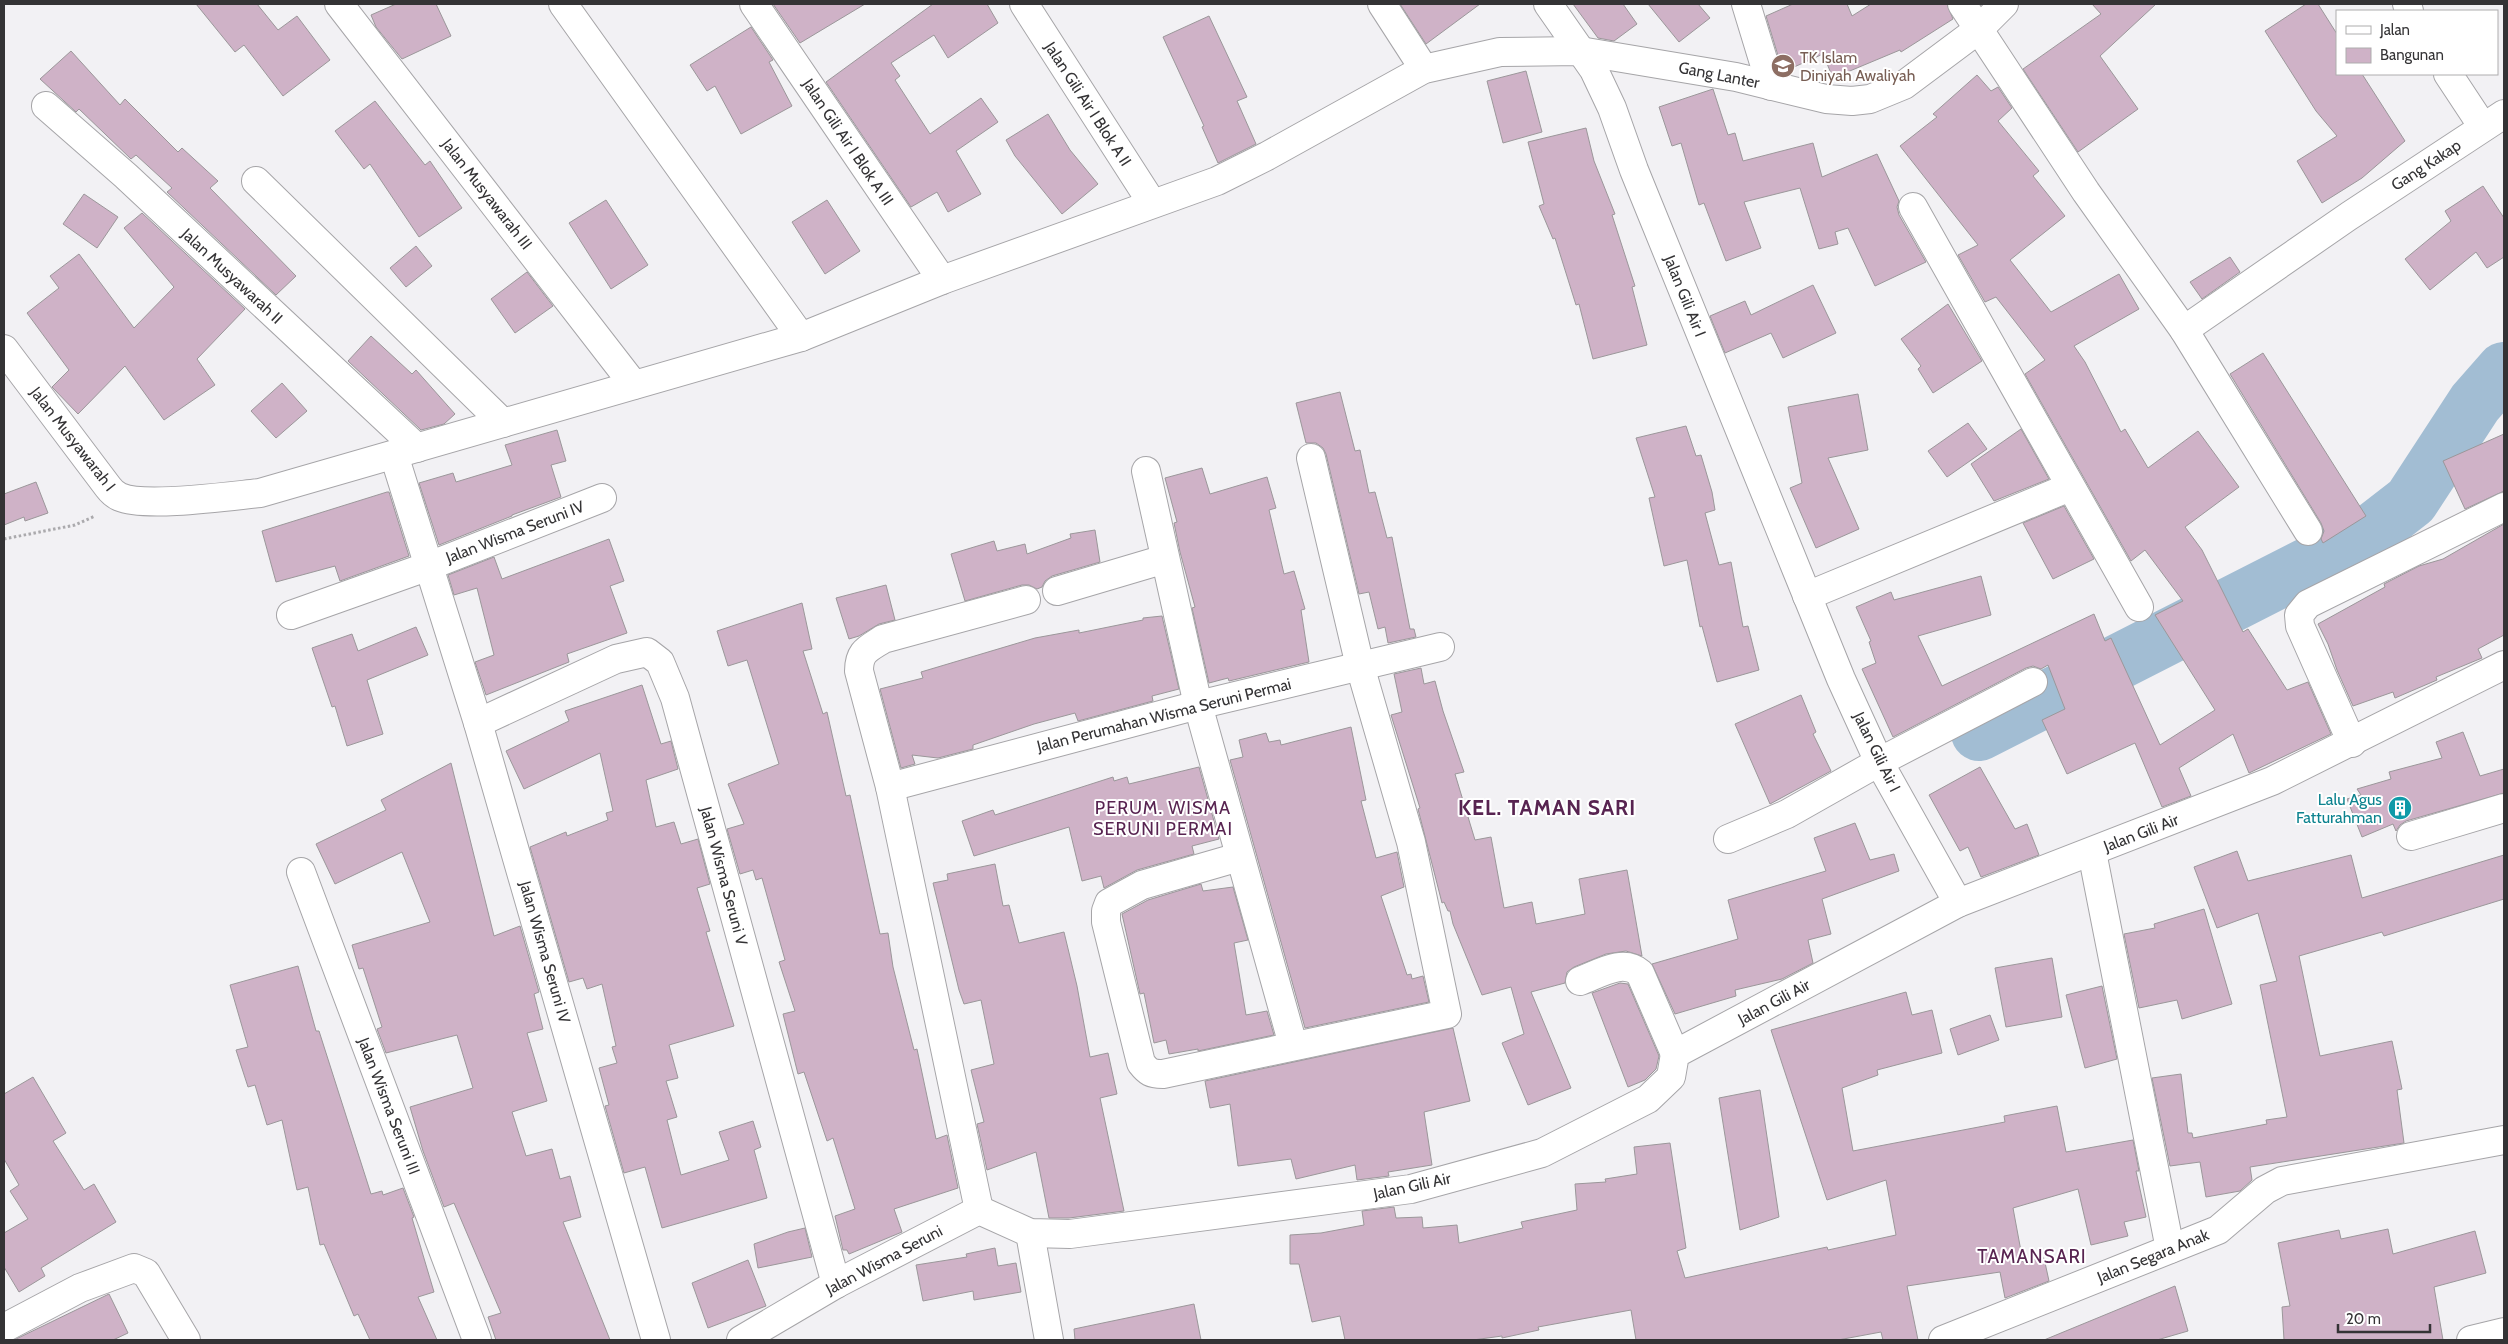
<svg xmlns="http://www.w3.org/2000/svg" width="2508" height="1344" viewBox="0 0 2508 1344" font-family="Cabin,sans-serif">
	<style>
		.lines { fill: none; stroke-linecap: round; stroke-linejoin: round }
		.river { stroke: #a2bdd3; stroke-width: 56 }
		.building { fill: #cfb2c7; stroke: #9b979a }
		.minor-casing { stroke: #a6a5a8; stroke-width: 30 }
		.path { stroke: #abaaad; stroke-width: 3; stroke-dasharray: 2.5 2.5; stroke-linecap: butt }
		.minor { stroke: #fff; stroke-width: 28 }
		.labels { text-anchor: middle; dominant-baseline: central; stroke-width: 4; stroke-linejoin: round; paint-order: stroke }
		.education-label { font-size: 16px; fill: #785e54; stroke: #fff; text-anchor: start }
		.street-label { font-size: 16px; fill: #343335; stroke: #fff }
		.culture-label { font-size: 16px; fill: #0d838f; stroke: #fff; text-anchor: end }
		.neighbourhood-label { font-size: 18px; letter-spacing: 1px; fill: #582451; stroke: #fff }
		.quarter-label { font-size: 19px; letter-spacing: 1px; fill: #582451; stroke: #fff }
		.district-label { font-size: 21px; font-weight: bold; letter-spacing: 1px; fill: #582451; stroke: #fff }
	</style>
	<rect width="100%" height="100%" fill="#f2f1f4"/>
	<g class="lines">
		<!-- river -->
		<polyline class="river" points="1979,733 2366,536 2411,501 2475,403 2504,370"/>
	</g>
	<!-- building -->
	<g class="building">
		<polygon points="196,4 257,4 278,30 297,16 330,60 283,96 244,45 235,52"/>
		<polygon points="396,4 436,4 451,36 402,59 376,27 371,15"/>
		<polygon points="773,4 865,4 800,43"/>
		<polygon points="933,4 987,4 998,23 948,58 934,35 891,63 900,76 895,80 930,134 981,98 998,122 956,151 981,194 948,212 937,192 911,207 826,82"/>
		<polygon points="1400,4 1480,4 1426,44"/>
		<polygon points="1573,4 1623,4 1637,24 1614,41 1598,38"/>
		<polygon points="1648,4 1698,4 1710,18 1679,42"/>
		<polygon points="1793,4 1847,4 1852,16 1871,4 1947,4 1953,19 1901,52 1900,50 1833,78 1823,54 1783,72 1766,16"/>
		<polygon points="2092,4 2156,4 2100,56 2138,109 2078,152 2023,69 2101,14"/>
		<polygon points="2306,4 2318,4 2337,34 2337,74 2362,74 2405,141 2362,178 2322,203 2297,161 2337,136 2316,111 2265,31"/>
		<polygon points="1209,16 1247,97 1237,101 1256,144 1218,163 1202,127 1204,126 1163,37"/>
		<polygon points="751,27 773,60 769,62 792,106 741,134 715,86 707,91 690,65"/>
		<polygon points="71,51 120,105 125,99 178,152 182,148 218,181 210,188 296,276 276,295 167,192 172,188 136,155 131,159 79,109 76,112 40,79"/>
		<polygon points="1526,71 1542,132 1503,143 1487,81"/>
		<polygon points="1977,75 1991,91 1998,87 2012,108 1998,121 2039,171 2033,176 2065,216 2010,260 2051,312 2119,274 2139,309 2074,346 2085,362 2121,432 2125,429 2148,468 2198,431 2239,487 2185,527 2202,550 2243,632 2248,629 2287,690 2308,682 2331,734 2249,773 2233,734 2179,768 2191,796 2162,807 2135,743 2067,774 2042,720 2065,709 2048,665 2041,669 2033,666 2026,668 1893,737 1862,669 1876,663 1869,642 1871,641 1856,607 1891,592 1894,600 1981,576 1991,615 1918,636 1942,686 2094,614 2105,641 2111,638 2160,745 2215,710 2155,615 2183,601 2145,550 2131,561 2025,374 2045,360 1996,297 1985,302 1958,255 1978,245 1900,146 1937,117 1933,114"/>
		<polygon points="1713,89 1728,135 1735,133 1743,161 1813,143 1822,177 1877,154 1899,201 1897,207 1899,215 1926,262 1875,286 1848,228 1835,232 1838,244 1819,249 1800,188 1744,202 1761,248 1726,261 1704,203 1699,205 1681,143 1672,146 1659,107"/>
		<polygon points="375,101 425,165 430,161 462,208 419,237 370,164 364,169 335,131"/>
		<polygon points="1048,114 1070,150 1098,184 1062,214 1015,156 1006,140"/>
		<polygon points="1586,128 1594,161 1615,214 1612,215 1635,286 1632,287 1647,345 1593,359 1579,304 1576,305 1555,238 1553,239 1539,206 1544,204 1528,142"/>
		<polygon points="2483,186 2504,218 2504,257 2487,268 2476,252 2430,290 2405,259 2451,221 2445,211"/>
		<polygon points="84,194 118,217 97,248 63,224"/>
		<polygon points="606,200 648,265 611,289 569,223"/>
		<polygon points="827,200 860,251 825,274 792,222"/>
		<polygon points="142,213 245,309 197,359 215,385 164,420 125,366 78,414 52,387 69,370 27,313 59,288 50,276 79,254 134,328 174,287 124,228"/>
		<polygon points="416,246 432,266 406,287 390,268"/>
		<polygon points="2230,257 2240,272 2202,299 2190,282"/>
		<polygon points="527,272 553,306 515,333 491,299"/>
		<polygon points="1813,285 1836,333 1783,358 1771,333 1725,353 1710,316 1745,301 1751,315"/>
		<polygon points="1948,304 1982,361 1933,393 1918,369 1921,366 1901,339"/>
		<polygon points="371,336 412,374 416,370 455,414 444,424 421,430 348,361"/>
		<polygon points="2263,353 2366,516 2323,543 2321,539 2324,531 2321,523 2230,374"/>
		<polygon points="282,383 307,411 276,438 251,411"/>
		<polygon points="1340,392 1355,451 1360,450 1369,493 1375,492 1387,538 1392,537 1410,629 1414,629 1416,637 1388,643 1385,627 1378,629 1369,592 1359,594 1326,454 1323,448 1316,443 1306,443 1296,403"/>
		<polygon points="1858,394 1868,450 1828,458 1859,529 1816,548 1790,488 1802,483 1788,407"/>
		<polygon points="1968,423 1987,449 1947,477 1928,451"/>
		<polygon points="1686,426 1696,456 1701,455 1712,492 1715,510 1705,513 1719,565 1731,562 1743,627 1748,626 1759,670 1717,682 1702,626 1700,627 1687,560 1664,566 1649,498 1655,497 1636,438"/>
		<polygon points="2021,429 2049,479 1994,501 1971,464"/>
		<polygon points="557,430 566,461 551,465 561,497 512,515 512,516 439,545 419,483 453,473 456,482 512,465 505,445"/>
		<polygon points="2504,434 2504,491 2465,509 2443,461"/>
		<polygon points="1202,468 1210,494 1267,477 1276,508 1269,510 1284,574 1294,571 1305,609 1301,610 1309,662 1229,681 1228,678 1209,683 1192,608 1195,607 1180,552 1174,523 1177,522 1165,478"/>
		<polygon points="36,482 48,513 25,521 24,517 4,525 4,494"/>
		<polygon points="387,492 389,492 409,556 340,581 335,566 276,582 262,531"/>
		<polygon points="2064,506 2094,559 2053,579 2023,523"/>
		<polygon points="2504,524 2504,635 2478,649 2482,658 2436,677 2437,680 2395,698 2393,692 2353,706 2337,670 2328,644 2318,624 2385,587 2384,584 2419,566 2443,559"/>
		<polygon points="1095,530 1100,562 1052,576 1045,581 1042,587 1037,589 1029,585 1022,585 965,601 951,554 994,541 997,551 1025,544 1027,554 1071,538 1070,534"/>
		<polygon points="609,539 624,581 610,586 627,633 567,654 569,662 486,695 475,662 494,655 477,588 454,595 448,575 494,557 502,579"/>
		<polygon points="886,585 895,620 879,624 859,636 849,639 836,598"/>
		<polygon points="802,603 812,649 803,651 823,714 827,712 846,796 850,795 880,934 888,933 893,967 914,1050 917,1049 936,1139 947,1135 958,1188 894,1209 902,1232 849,1254 847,1250 843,1250 835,1216 855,1209 833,1138 827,1141 804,1072 798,1074 783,1014 795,1011 779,962 785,960 762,878 756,880 753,870 740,874 727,829 744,824 728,784 779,764 747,660 728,666 717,631"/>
		<polygon points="1162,616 1179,689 1152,696 1153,701 1078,721 1075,713 1034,724 973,745 973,749 938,758 912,755 915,764 901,768 880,689 923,678 921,672 1035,638 1079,630 1079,633 1143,620 1143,618"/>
		<polygon points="416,627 428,655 367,680 383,734 347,746 335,706 332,707 312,648 352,634 358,651"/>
		<polygon points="1421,668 1424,684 1435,681 1443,711 1464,772 1455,774 1475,840 1491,837 1504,908 1532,902 1536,924 1585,914 1579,879 1627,870 1642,956 1626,951 1606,954 1574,967 1567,972 1565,983 1531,992 1571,1088 1528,1105 1502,1043 1524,1034 1511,987 1482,995 1453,924 1450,911 1448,911 1444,902 1442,903 1418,809 1420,808 1391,715 1402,712 1394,674"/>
		<polygon points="642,685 661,744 671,741 678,769 646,780 656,827 674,822 681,844 698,839 710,884 697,888 710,931 706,932 734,1026 669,1045 678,1078 666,1081 677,1117 667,1120 681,1175 729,1160 719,1132 753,1121 761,1147 754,1150 767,1198 662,1228 645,1167 624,1173 605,1106 609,1105 599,1068 617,1063 612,1047 616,1046 602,984 587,989 583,978 569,982 530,847 566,832 567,836 608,820 606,813 613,811 600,753 524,789 506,751 569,721 565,711"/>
		<polygon points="1801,695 1816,732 1813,734 1831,771 1770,804 1735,724"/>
		<polygon points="1351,727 1366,800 1361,801 1376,858 1397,852 1404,887 1381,896 1407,975 1411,974 1412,979 1423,976 1429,1002 1305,1028 1230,760 1243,757 1239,740 1266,733 1269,742 1280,740 1281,745"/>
		<polygon points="2463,732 2480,776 2504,769 2504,793 2406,821 2400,825 2396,831 2393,824 2362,837 2347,799 2361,795 2357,789 2391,779 2389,772 2442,758 2436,742"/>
		<polygon points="451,763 494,936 520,926 539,992 534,994 543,1029 527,1033 547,1101 512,1112 526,1156 552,1149 560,1179 570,1176 581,1217 563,1222 610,1340 496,1340 488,1317 501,1313 454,1203 444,1207 423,1151 410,1107 473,1088 457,1035 386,1053 377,1029 382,1027 363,968 359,969 352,945 430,922 402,852 335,884 316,844 386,810 381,800"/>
		<polygon points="1199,767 1219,839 1192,846 1194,854 1137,870 1104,888 1101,876 1082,881 1069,827 974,856 962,821 993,810 995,815 1113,777 1114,781 1127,777 1129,784"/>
		<polygon points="1980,767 2015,829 2027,824 2039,855 1981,877 1968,847 1960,851 1929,795"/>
		<polygon points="1855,823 1870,860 1894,854 1899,871 1822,899 1831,934 1808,940 1813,963 1782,979 1735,990 1736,996 1675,1014 1652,964 1738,939 1728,900 1826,871 1814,838"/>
		<polygon points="2237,851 2248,881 2351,855 2362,898 2504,855 2504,899 2384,936 2382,932 2299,956 2320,1056 2392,1041 2402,1089 2397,1090 2404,1143 2250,1167 2252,1180 2240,1191 2206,1197 2200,1162 2170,1166 2152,1078 2181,1074 2188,1133 2192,1133 2193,1138 2267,1124 2266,1120 2287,1117 2260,985 2277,981 2258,913 2217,928 2194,867"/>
		<polygon points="995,864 1003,906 1009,905 1019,943 1064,932 1077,986 1090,1057 1108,1053 1117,1094 1100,1098 1124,1211 1069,1218 1049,1218 1036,1152 987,1170 977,1124 984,1122 971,1070 994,1064 981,1000 964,1004 959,990 933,883 948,880 947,874"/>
		<polygon points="1201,884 1203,891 1233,887 1248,940 1234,943 1246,1015 1267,1011 1274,1035 1198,1051 1198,1049 1169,1054 1166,1040 1154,1043 1144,993 1140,994 1122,914 1148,900"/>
		<polygon points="2204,909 2232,1004 2182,1019 2177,1000 2139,1008 2124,934 2155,928 2154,924"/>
		<polygon points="2052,958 2062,1017 2006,1027 1995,968"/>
		<polygon points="298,966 316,1031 319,1031 371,1194 382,1191 383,1195 403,1188 414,1217 412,1218 434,1292 418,1297 437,1340 370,1340 358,1314 354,1316 324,1244 320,1245 308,1187 297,1190 282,1120 267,1125 255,1085 248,1087 236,1050 248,1047 230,985"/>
		<polygon points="1620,983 1628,984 1659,1056 1656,1069 1645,1080 1628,1087 1592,993"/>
		<polygon points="2102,986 2117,1059 2085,1068 2066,995"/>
		<polygon points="1906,992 1912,1015 1932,1010 1942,1053 1877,1070 1878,1075 1842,1088 1853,1151 2005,1122 2004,1116 2057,1106 2066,1152 2133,1140 2139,1171 2136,1171 2146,1217 2124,1222 2128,1236 2091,1245 2078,1189 2013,1208 2023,1262 2044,1258 2049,1281 2005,1298 2000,1272 1907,1286 1918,1340 1883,1340 1881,1332 1838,1340 1636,1340 1631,1310 1538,1327 1539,1330 1502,1338 1502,1336 1473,1340 1345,1340 1340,1316 1312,1322 1299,1264 1290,1264 1290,1235 1321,1233 1364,1225 1362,1211 1394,1207 1396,1218 1422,1217 1423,1228 1457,1225 1459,1243 1523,1228 1521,1222 1577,1210 1575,1184 1606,1182 1605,1179 1637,1174 1634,1147 1670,1143 1686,1248 1677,1251 1685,1278 1827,1247 1828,1250 1896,1235 1886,1180 1827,1200 1771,1030"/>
		<polygon points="1990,1015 1999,1040 1958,1055 1950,1029"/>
		<polygon points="1453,1028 1470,1101 1424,1112 1432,1165 1388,1172 1389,1176 1357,1180 1355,1165 1296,1179 1291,1159 1238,1166 1230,1104 1210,1108 1205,1081"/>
		<polygon points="33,1077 66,1133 53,1141 84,1190 94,1184 116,1222 41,1268 45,1276 19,1292 4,1267 4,1233 28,1219 10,1191 19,1185 4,1159 4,1094"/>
		<polygon points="1760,1090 1779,1217 1740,1230 1719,1098"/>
		<polygon points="805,1228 812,1257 758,1268 754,1244 788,1232"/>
		<polygon points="2388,1229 2393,1254 2475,1231 2486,1273 2434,1287 2443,1340 2284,1340 2282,1307 2290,1306 2278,1243 2339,1230 2341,1239"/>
		<polygon points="995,1248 998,1266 1016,1263 1021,1292 974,1300 973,1291 923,1301 916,1265 967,1257 966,1254"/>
		<polygon points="748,1260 766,1306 708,1328 692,1283"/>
		<polygon points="2175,1286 2188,1331 2157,1340 2044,1340"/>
		<polygon points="109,1294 128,1333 113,1340 14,1340"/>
		<polygon points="1194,1304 1201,1340 1075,1340 1074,1329"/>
	</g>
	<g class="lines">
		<!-- minor casing -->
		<g class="minor-casing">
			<g id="minor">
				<polyline points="339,4 634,385"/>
				<polyline points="563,4 801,337"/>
				<polyline points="754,4 942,280"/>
				<polyline points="1024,4 1152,203"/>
				<polyline points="1382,4 1424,69"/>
				<polyline points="1548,4 1594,70 1612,108 1634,170 1841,679 1879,762 1958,903"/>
				<polyline points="1746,4 1771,86"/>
				<polyline points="1962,4 2086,192 2184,330 2308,531"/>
				<polyline points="2407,4 2409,11"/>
				<polyline points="2448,74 2483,127"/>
				<polyline points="46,106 126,176 417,448"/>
				<polyline points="256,181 503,423"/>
				<polyline points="1913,207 2139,607"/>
				<polyline points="2184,330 2349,216 2504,114"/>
				<path d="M4 349 108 487C111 491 115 495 120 497 145 508 230 496 260 493L801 337 942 280 1217 181 1267 156 1424 69 1500 52 1580 51 1736 77 1826 99 1852 101 1870 99 1904 85 1979 29 2004 4"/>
				<polyline points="394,455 478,723 656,1340"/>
				<polyline points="1146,471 1198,705 1293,1045"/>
				<polyline points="1057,591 1165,559"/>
				<polyline points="1807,596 2070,487"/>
				<polyline points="291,615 429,566 602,498"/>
				<polyline points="478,723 616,659 647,652 660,662 675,698 836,1284"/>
				<polyline points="2352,743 2300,626 2299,615 2308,604 2504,507"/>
				<polyline points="890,787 1198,705 1440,647"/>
				<polyline points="2411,836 2504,808"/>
				<polyline points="1728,839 1787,814 1879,762 2033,682"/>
				<polyline points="2092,852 2170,1249"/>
				<path d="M1239 857 1142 885 1109 903 1106 911V922L1141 1063C1148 1072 1151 1074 1163 1074L1447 1014 1411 842 1360 666 1311 458"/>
				<polyline points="301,872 477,1340"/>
				<path d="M1580 981C1599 974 1623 958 1640 973L1675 1054"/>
				<path d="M979 1210 890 787 859 671C859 651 868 649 883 639L1026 600"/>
				<polyline points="1030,1233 1049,1340"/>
				<polyline points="4,1328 80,1288 134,1268 146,1273 186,1340"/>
				<polyline points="741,1340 836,1284 979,1210 1030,1233 1070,1234 1411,1189 1542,1153 1648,1099 1671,1077 1675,1054 1958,903 2272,781 2504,665"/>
				<polyline points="1943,1340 2218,1230 2265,1190 2282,1181 2504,1140"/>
				<polyline points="2471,1340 2504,1332"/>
			</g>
		</g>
		<!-- path -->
		<polyline class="path" points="4,539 75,525 95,516"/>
		<!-- minor -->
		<use href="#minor" class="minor"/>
	</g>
	<!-- icons -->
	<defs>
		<g id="school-disc" transform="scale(1.25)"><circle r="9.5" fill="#8d6e63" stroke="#fff"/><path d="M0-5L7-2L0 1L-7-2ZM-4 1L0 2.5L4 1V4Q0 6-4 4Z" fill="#fff"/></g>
		<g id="building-disc" transform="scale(1.25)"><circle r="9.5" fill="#0f9aa8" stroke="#fff"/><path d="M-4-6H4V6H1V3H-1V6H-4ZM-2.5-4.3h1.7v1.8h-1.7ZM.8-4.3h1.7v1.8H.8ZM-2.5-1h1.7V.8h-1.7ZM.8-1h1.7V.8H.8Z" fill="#fff"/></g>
	</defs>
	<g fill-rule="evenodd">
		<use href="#school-disc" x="1783" y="66"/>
		<use href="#building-disc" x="2400" y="808"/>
	</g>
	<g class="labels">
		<!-- education labels -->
		<g class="education-label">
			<text x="1800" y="57">TK Islam<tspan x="1800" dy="18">Diniyah Awaliyah</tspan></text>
		</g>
		<!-- street labels -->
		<g class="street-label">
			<text transform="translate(1719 75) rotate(11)">Gang Lanter</text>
			<text transform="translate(1088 104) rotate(57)">Jalan Gili Air I Blok A II</text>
			<text transform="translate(848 142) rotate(56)">Jalan Gili Air I Blok A III</text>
			<text transform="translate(2426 165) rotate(-33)">Gang Kakap</text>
			<text transform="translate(487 194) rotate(52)">Jalan Musyawarah III</text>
			<text transform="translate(232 276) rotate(43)">Jalan Musyawarah II</text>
			<text transform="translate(1685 296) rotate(68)">Jalan Gili Air I</text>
			<text transform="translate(73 439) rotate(52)">Jalan Musyawarah I</text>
			<text transform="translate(515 532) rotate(-21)">Jalan Wisma Seruni IV</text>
			<text transform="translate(1164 715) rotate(-14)">Jalan Perumahan Wisma Seruni Permai</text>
			<text transform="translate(1877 752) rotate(64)">Jalan Gili Air I</text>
			<text transform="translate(2141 833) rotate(-21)">Jalan Gili Air</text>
			<text transform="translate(724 876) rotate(75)">Jalan Wisma Seruni V</text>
			<text transform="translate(545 952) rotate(74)">Jalan Wisma Seruni IV</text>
			<text transform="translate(1774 1002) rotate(-28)">Jalan Gili Air</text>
			<text transform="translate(389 1106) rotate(69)">Jalan Wisma Seruni III</text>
			<text transform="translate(1412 1186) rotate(-12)">Jalan Gili Air</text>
			<text transform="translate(2153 1256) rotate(-22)">Jalan Segara Anak</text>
			<text transform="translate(884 1260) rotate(-28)">Jalan Wisma Seruni</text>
		</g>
		<!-- culture labels -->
		<g class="culture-label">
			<text x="2382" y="799">Lalu Agus<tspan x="2382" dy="18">Fatturahman</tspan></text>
		</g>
		<!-- neighbourhood labels -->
		<g class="neighbourhood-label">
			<text x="1163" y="808">PERUM. WISMA<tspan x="1163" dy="21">SERUNI PERMAI</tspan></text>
		</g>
		<!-- quarter labels -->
		<g class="quarter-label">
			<text x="2032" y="1256">TAMANSARI</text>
		</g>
		<!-- district labels -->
		<g class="district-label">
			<text x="1547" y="807">KEL. TAMAN SARI</text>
		</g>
	</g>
	<!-- border -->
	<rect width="2508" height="1344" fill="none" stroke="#343335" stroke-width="10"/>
	<!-- legend -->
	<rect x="2336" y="10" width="162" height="65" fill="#ffffff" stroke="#aeadae"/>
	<rect x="2346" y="26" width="25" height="8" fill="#ffffff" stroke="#aeadae"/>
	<text x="2380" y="35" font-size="15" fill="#343335">Jalan</text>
	<rect x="2346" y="48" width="25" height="15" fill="#cfb2c7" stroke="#aeadae"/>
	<text x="2380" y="60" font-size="15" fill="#343335">Bangunan</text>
	<!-- scale -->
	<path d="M2338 1324v8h92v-8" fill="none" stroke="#343335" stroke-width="2.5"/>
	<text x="2346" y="1324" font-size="15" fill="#343335" stroke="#ffffff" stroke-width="4" paint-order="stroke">20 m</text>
</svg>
